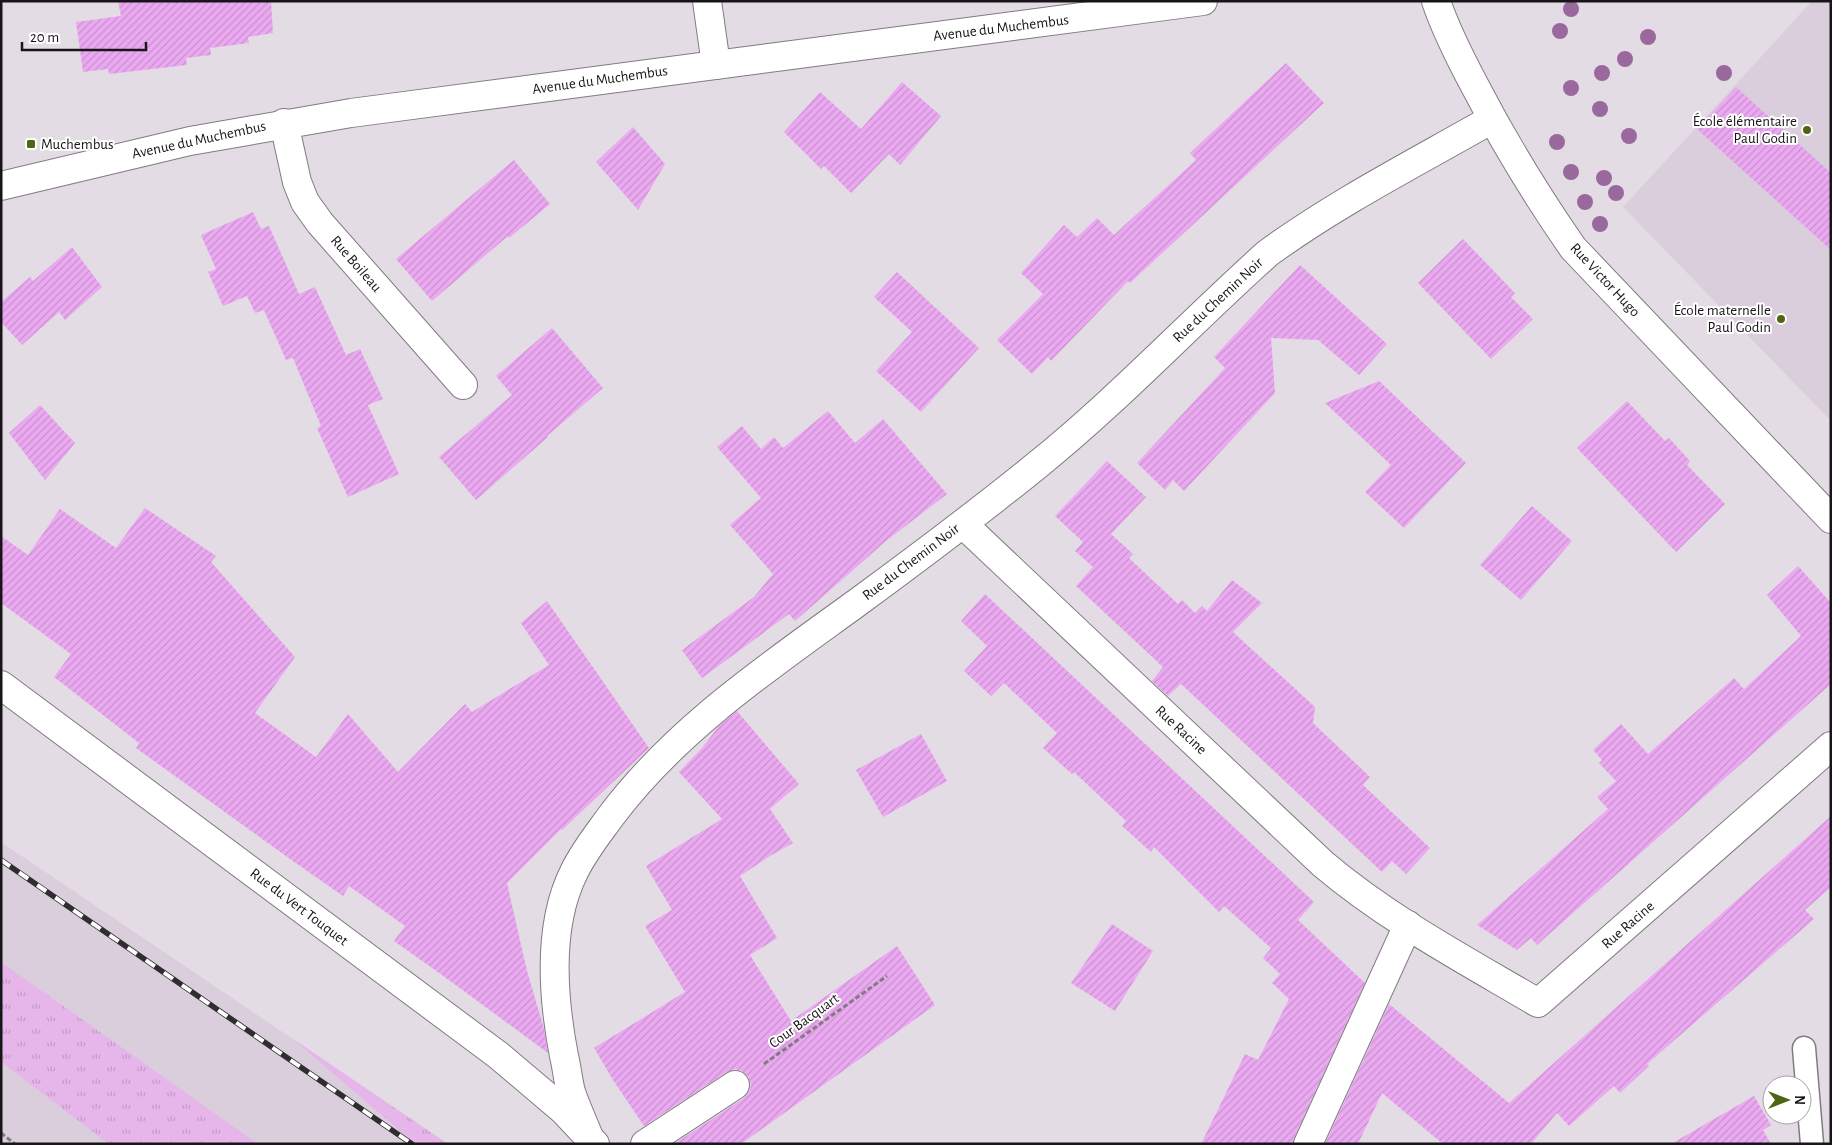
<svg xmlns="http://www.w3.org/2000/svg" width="1832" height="1145" viewBox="0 0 1832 1145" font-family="'Alegreya Sans',sans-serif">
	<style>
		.built { fill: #dbcedc }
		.grass { fill: url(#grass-tufts) }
		.building { fill: url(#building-hatch) }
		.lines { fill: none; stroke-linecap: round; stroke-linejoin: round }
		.service-casing { stroke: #817a82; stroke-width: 25 }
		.pedestrian-casing { stroke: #817a82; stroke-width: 30 }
		.minor-casing { stroke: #817a82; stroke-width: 30 }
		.tertiary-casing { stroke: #817a82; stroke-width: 30 }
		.path { stroke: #827c82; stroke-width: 3; stroke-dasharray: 5 2.5; stroke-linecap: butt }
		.service { stroke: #fff; stroke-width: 22 }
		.pedestrian { stroke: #fff; stroke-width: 28 }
		.minor { stroke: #fff; stroke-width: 28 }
		.tertiary { stroke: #fff; stroke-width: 28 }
		.rail-casing { stroke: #302d30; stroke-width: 5.5 }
		.rail { stroke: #fff; stroke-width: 4; stroke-dasharray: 11; stroke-linecap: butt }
		.tree { fill: #99689c }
		.poi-dot { fill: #4f6513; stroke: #fff; stroke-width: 2 }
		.labels { text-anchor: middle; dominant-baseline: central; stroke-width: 4; stroke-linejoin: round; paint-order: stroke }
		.street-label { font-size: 15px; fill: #181518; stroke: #fff }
		.poi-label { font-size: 15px; fill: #181518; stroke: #fff; text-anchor: end }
	</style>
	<defs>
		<pattern id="grass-tufts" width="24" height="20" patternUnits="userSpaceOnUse" patternTransform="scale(1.25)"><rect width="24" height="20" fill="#e6b5ea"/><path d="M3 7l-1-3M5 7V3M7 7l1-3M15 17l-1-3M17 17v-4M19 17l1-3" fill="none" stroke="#c59bc8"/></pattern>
		<pattern id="building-hatch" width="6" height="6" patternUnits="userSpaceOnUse" patternTransform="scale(1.25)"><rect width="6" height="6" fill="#eba9f1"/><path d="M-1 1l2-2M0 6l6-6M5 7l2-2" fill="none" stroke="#c991ce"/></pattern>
	</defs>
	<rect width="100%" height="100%" fill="#e4dce4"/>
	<!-- built -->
	<g class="built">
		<polygon points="1812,1 1831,1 1831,421 1623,207"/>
		<polygon points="1,842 293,1039 448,1144 1,1144"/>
	</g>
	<!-- grass -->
	<g class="grass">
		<polygon points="1,962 258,1144 109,1144 1,1062"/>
		<polygon points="293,1039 448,1144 415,1144"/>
	</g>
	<!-- building -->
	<g class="building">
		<polygon points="118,1 271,1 273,33 248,37 249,43 210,48 211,55 186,58 187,65 109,74 108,69 83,72 76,22 121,16"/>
		<polygon points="1286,63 1324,103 1130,283 1128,281 1051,361 1048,357 1032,374 997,340 1043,294 1021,273 1064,225 1077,237 1097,218 1114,235 1196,160 1190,153"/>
		<polygon points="902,82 941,116 900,165 889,154 851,193 824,166 821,169 784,132 820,92 861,129"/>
		<polygon points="1736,87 1831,173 1831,250 1697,129"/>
		<polygon points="633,127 665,164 638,210 596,162"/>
		<polygon points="514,160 550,204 509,238 508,236 432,301 396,259"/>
		<polygon points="253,212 261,229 269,226 299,294 315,287 346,355 360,349 383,399 368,405 399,474 348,497 317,428 321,426 293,358 286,360 264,310 255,313 247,296 223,306 208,272 216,269 201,235"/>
		<polygon points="1463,239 1515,293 1511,297 1533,319 1491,359 1418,283"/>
		<polygon points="72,247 102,287 65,320 59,312 22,345 1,322 1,302 30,277 33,281"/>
		<polygon points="1300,265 1387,344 1359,375 1318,340 1271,338 1275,393 1184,491 1173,480 1165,490 1137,463 1225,368 1214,357"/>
		<polygon points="897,272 979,348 921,412 876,371 912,332 874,297"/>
		<polygon points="552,328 603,388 547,436 548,437 476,500 439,457 512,395 496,376"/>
		<polygon points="1379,381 1466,463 1404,528 1365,492 1391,465 1325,403"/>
		<polygon points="1627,401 1665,441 1669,438 1690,461 1687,465 1725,504 1676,552 1577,448"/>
		<polygon points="40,405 75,443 45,480 9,433"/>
		<polygon points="828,411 855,443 883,419 947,494 886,541 795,621 789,614 702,678 682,650 754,597 773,574 730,525 761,498 717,447 742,426 761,449 774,437 783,448"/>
		<polygon points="1107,461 1146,497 1111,534 1133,554 1129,558 1178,604 1182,600 1195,613 1202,606 1207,611 1232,580 1262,603 1233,632 1315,707 1313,723 1370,777 1363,785 1430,848 1406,874 1392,861 1382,872 1181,684 1168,696 1152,681 1163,667 1076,586 1093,567 1075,551 1083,542 1055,516"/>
		<polygon points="1532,506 1572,541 1521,600 1480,565"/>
		<polygon points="145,508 216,556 211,562 295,657 255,713 316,757 348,714 398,772 465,704 472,712 549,665 521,623 547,601 649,748 562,830 561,829 507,883 527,971 544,1029 548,1053 442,975 394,941 405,926 349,886 343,896 290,859 136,748 139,743 54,677 71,654 1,603 1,536 28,555 60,509 116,548"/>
		<polygon points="1798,566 1831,603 1831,684 1537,945 1531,938 1517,950 1477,925 1608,809 1597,797 1616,781 1599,763 1602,760 1593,750 1621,724 1648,754 1734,678 1744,689 1801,636 1767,595"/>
		<polygon points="985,594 1314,902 1298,920 1365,983 1294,1138 1293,1144 1201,1144 1245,1054 1258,1060 1289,999 1272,983 1280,974 1263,958 1271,948 1224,906 1219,912 1154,847 1151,852 1122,826 1126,821 1074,772 1072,774 1043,748 1057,733 1004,683 991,696 964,671 987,646 961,621"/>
		<polygon points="737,711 799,784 770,809 793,843 770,856 740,876 777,938 750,955 791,1021 897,946 935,1005 741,1144 674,1144 744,1098 749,1092 751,1085 748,1076 742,1071 735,1069 727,1072 644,1126 613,1080 594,1048 685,992 645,926 672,910 646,866 722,819 679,772 702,748 719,726"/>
		<polygon points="921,734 947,781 883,817 856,770"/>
		<polygon points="1831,816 1831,887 1805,910 1814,919 1647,1064 1649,1066 1620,1093 1614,1086 1569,1126 1557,1113 1531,1144 1443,1144 1382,1093 1358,1144 1325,1144 1389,1004 1509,1103"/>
		<polygon points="1112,924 1153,951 1115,1011 1071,983"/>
		<polygon points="1754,1096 1771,1125 1763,1130 1771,1144 1671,1144"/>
	</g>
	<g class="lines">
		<!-- service casing -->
		<g class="service-casing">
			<polyline id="service" points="1804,1048 1812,1144"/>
		</g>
		<!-- pedestrian casing -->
		<g class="pedestrian-casing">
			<polyline id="pedestrian" points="645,1144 735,1085"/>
		</g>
		<!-- minor casing -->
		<g class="minor-casing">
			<g id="minor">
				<polyline points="707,1 716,65"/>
				<path d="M1436 1C1446 31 1461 60 1476 88 1505 144 1537 196 1573 248L1831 519"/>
				<polyline points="284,123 297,182 305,202 320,223 463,385"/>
				<path d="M963 524 1323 864C1388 919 1465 960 1538 1003L1831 746"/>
				<path d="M589 1137C583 1122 576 1107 571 1092 568 1081 567 1068 564 1056 553 999 547 926 574 872 584 851 598 834 611 816 677 728 770 666 858 602 918 558 978 513 1036 466 1118 400 1190 323 1268 253 1338 202 1417 162 1492 119"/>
				<polyline points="1308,1144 1408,925"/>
			</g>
		</g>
		<!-- tertiary casing -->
		<g class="tertiary-casing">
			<g id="tertiary">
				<polyline points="1,186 190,141 351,113 1203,1"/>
				<polyline points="1,685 498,1055 563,1110 595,1144"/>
			</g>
		</g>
		<!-- path -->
		<g class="path">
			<polyline points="764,1064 887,976"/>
			<polyline points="1,1133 15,1144"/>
		</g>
		<!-- service -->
		<use href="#service" class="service"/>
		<!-- pedestrian -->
		<use href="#pedestrian" class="pedestrian"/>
		<!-- minor -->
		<use href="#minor" class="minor"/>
		<!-- tertiary -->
		<use href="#tertiary" class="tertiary"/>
		<!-- rail casing -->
		<g class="rail-casing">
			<polyline id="rail" points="1,860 412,1144"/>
		</g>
		<!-- rail -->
		<use href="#rail" class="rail"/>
	</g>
	<!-- trees -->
	<g class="tree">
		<circle cx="1571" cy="9" r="8"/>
		<circle cx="1560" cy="31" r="8"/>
		<circle cx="1648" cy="37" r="8"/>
		<circle cx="1625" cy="59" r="8"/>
		<circle cx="1602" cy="73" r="8"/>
		<circle cx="1724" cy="73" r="8"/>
		<circle cx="1571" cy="88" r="8"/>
		<circle cx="1600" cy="109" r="8"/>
		<circle cx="1629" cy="136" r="8"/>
		<circle cx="1557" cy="142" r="8"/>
		<circle cx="1571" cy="172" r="8"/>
		<circle cx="1604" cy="178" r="8"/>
		<circle cx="1616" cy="193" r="8"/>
		<circle cx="1585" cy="202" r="8"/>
		<circle cx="1600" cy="224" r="8"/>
	</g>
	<!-- markers -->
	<g class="poi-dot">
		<circle cx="1807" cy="130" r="5"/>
		<rect x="26" y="139" width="10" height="10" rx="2.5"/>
		<circle cx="1781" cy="319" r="5"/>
	</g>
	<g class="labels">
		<!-- street labels -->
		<g class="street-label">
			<text transform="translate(1001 28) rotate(-7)">Avenue du Muchembus</text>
			<text transform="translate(600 80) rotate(-8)">Avenue du Muchembus</text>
			<text transform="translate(199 140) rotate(-12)">Avenue du Muchembus</text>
			<text transform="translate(356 264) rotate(49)">Rue Boileau</text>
			<text transform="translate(1605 280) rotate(47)">Rue Victor Hugo</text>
			<text transform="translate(1218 300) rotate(-43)">Rue du Chemin Noir</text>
			<text transform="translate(911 562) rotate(-37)">Rue du Chemin Noir</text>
			<text transform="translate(1181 730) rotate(43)">Rue Racine</text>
			<text transform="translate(299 907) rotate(37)">Rue du Vert Touquet</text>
			<text transform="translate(1628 925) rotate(-41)">Rue Racine</text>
			<text transform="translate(804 1021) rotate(-36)">Cour Bacquart</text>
		</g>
		<!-- poi labels -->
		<g class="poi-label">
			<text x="1797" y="121">École élémentaire<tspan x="1797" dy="17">Paul Godin</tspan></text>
			<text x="41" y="144" text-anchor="start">Muchembus</text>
			<text x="1771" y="310">École maternelle<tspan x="1771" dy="17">Paul Godin</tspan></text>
		</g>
	</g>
	<!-- border -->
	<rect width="1832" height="1145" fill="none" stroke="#181518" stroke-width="5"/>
	<!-- north arrow -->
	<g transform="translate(1787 1100) rotate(90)"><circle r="24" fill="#ffffff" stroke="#a3a1a3"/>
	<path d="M0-4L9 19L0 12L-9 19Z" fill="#4f6513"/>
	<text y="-8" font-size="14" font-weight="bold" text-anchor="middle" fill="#181518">N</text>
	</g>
	<!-- scale -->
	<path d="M22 42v8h124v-8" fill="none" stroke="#181518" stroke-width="2.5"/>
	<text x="30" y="42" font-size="15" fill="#181518" stroke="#ffffff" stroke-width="4" paint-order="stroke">20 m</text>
</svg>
